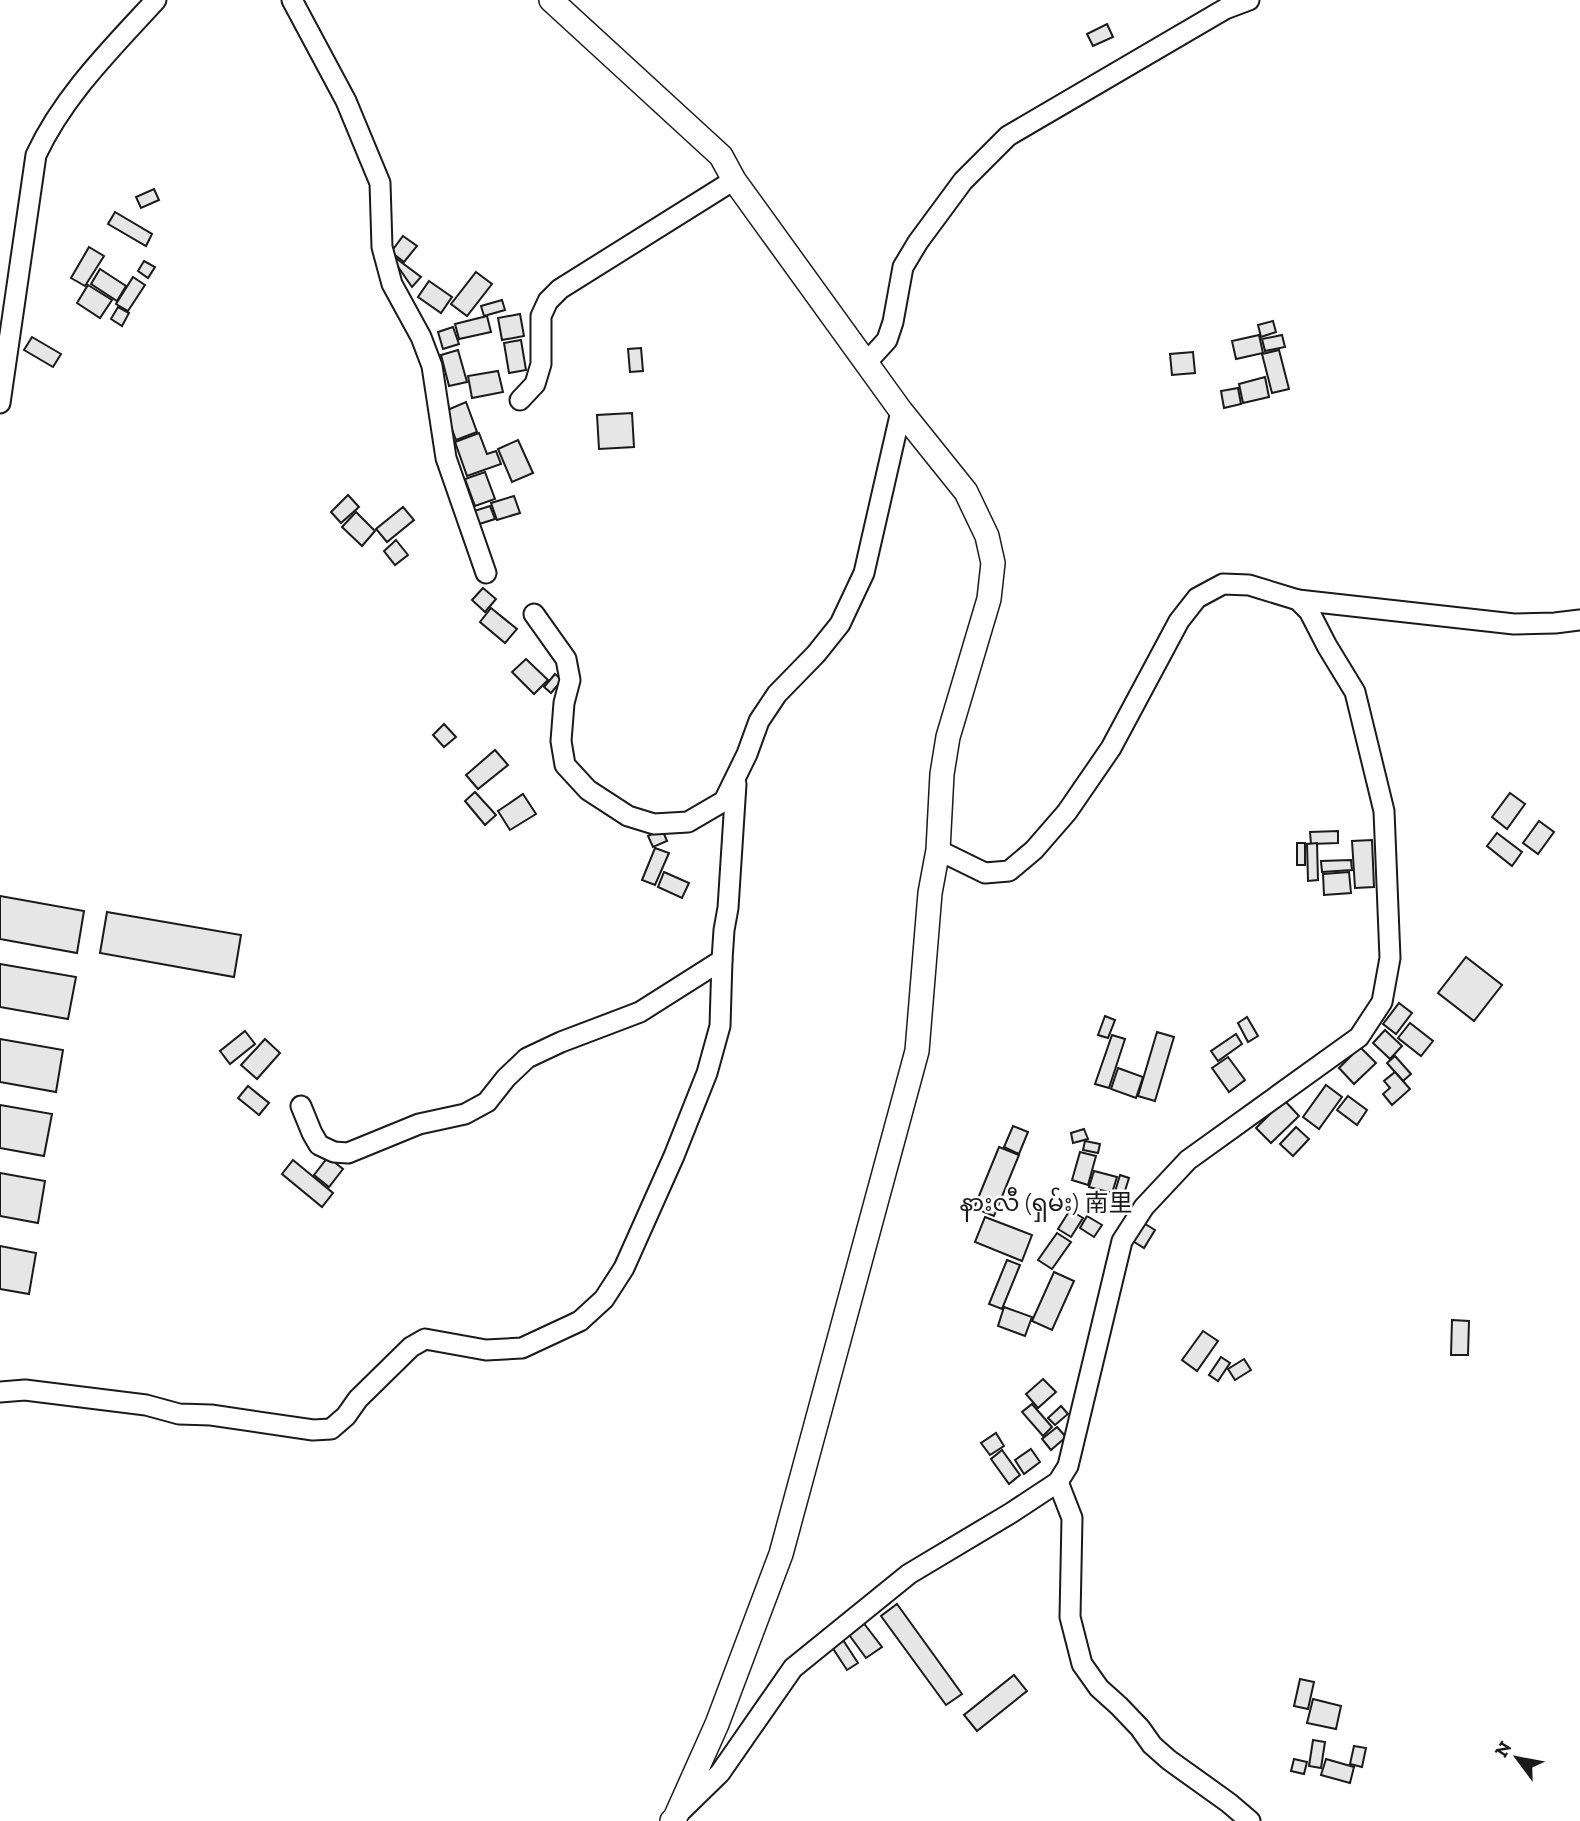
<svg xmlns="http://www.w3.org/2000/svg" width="1580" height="1821" viewBox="0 0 1580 1821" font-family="'Zilla Slab','Noto Sans SC','Noto Sans Myanmar',serif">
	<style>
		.building { fill: #e6e6e6; stroke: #1a1a1a; stroke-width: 2 }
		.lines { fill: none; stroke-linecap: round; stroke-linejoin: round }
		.minor-casing { stroke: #1a1a1a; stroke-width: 23 }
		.major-casing { stroke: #1a1a1a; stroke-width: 26 }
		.minor { stroke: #fff; stroke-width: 19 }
		.major { stroke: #fff; stroke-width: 23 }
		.labels { text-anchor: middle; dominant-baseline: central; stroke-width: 5; stroke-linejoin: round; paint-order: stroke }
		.quarter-label { font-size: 24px; fill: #1a1a1a; stroke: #fff }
	</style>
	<rect width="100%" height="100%" fill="#fff"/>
	<!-- building -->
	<g class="building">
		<polygon points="1107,24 1113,37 1093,46 1087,34"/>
		<polygon points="154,189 159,200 141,208 136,197"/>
		<polygon points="115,212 152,234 146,246 108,224"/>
		<polygon points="403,236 417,246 404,262 391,252"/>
		<polygon points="89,247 104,256 85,286 71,278"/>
		<polygon points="397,259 421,277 412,287 394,261"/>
		<polygon points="144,261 155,267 148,278 138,271"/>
		<polygon points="100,269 126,286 117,301 91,284"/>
		<polygon points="476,272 492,284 467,316 451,304"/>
		<polygon points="133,277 145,285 128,311 116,304"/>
		<polygon points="429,281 452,297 441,313 418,297"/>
		<polygon points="88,285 112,300 100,318 77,303"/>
		<polygon points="502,300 505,310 484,316 481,306"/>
		<polygon points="118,307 129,313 122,326 111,319"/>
		<polygon points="520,314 524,336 502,340 498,318"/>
		<polygon points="487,316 491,332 459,339 455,324"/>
		<polygon points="1273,321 1276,332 1261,337 1258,325"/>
		<polygon points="453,327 459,344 443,349 438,332"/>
		<polygon points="1259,335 1263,353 1236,359 1232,341"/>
		<polygon points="1282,335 1285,347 1265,351 1262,339"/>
		<polygon points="32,337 61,354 53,367 24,350"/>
		<polygon points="521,340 526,370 509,373 504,343"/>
		<polygon points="641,348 643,371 630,372 628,349"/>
		<polygon points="458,350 467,382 449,386 441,355"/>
		<polygon points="1279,350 1289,389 1272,393 1262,354"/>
		<polygon points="1193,352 1195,373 1172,375 1170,354"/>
		<polygon points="498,371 503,392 472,398 468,376"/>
		<polygon points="1265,377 1269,397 1243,403 1239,384"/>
		<polygon points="1238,388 1241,404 1224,408 1221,391"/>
		<polygon points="466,402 477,432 456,440 445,411"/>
		<polygon points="632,413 634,447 599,449 597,415"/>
		<polygon points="479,433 487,454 496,451 501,464 467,476 455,442"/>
		<polygon points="518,440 533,473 512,482 498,449"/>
		<polygon points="485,472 495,499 475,506 465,479"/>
		<polygon points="348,495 359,507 341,523 331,512"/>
		<polygon points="514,496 520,513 497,520 491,503"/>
		<polygon points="490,506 495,519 473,526 468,513"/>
		<polygon points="403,507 414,520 387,542 376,529"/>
		<polygon points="356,512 375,531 362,546 342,527"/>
		<polygon points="396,540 408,555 395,565 384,551"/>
		<polygon points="483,588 496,599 485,612 472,600"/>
		<polygon points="491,608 517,629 505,643 480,622"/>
		<polygon points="526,659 548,680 534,694 512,672"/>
		<polygon points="555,674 562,680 551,693 544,687"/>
		<polygon points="444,724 456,737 444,747 433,735"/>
		<polygon points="495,750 508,765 478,789 466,775"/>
		<polygon points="475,792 496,815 485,825 465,801"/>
		<polygon points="1510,793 1525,804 1507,829 1492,817"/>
		<polygon points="523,794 536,814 510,830 498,811"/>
		<polygon points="1539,821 1554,832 1538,854 1523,843"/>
		<polygon points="662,829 667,841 653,847 648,836"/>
		<polygon points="1338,831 1338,843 1311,844 1310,832"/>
		<polygon points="1497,833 1522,852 1512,866 1487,846"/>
		<polygon points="1372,840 1374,887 1355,888 1352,841"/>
		<rect x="1297" y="843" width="8" height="22"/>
		<polygon points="1317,843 1318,880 1308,881 1307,844"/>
		<polygon points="655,848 669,853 655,885 642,880"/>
		<polygon points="1351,860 1352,870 1322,872 1321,861"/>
		<polygon points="664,872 689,883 682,898 658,887"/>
		<polygon points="1349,872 1351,893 1324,895 1323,874"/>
		<polygon points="0,896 84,911 77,953 0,939"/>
		<polygon points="107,912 241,935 234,977 100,953"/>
		<polygon points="1466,957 1502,985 1474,1021 1438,993"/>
		<polygon points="0,964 76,977 68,1019 0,1007"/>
		<polygon points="1399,1003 1412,1013 1396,1034 1383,1024"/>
		<polygon points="1105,1016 1115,1020 1108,1038 1098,1035"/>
		<polygon points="1247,1017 1258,1036 1248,1042 1238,1023"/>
		<polygon points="1410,1023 1433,1041 1421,1056 1398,1038"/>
		<polygon points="1385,1030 1402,1046 1390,1059 1373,1043"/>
		<polygon points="245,1031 255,1044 230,1064 220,1051"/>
		<polygon points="1157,1032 1174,1037 1155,1101 1138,1096"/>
		<polygon points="1236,1034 1242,1044 1218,1061 1211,1051"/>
		<polygon points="1112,1035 1125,1039 1109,1088 1095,1084"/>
		<polygon points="0,1039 63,1050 56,1092 0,1082"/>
		<polygon points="265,1039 280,1053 257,1079 241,1065"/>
		<polygon points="1360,1047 1376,1063 1354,1084 1339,1068"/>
		<polygon points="1395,1056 1411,1074 1403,1081 1387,1063"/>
		<polygon points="1228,1057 1245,1080 1229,1092 1212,1068"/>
		<polygon points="1118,1068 1143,1077 1136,1098 1111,1089"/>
		<polygon points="1395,1072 1410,1089 1392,1105 1383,1094 1390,1088 1384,1081"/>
		<polygon points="1326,1085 1342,1097 1319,1129 1303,1117"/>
		<polygon points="248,1086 269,1103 259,1115 238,1098"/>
		<polygon points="1348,1096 1367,1110 1357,1125 1337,1110"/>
		<polygon points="1284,1100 1299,1116 1271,1143 1256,1128"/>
		<polygon points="0,1105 52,1114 44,1156 0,1148"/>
		<polygon points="1013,1126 1028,1132 1019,1154 1004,1147"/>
		<polygon points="1296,1127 1309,1139 1293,1156 1280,1144"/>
		<polygon points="1084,1129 1088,1139 1073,1143 1071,1133"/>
		<polygon points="1085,1141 1100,1144 1098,1153 1083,1150"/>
		<polygon points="999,1147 1019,1155 994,1216 974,1208"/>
		<polygon points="1080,1152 1096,1156 1088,1185 1072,1180"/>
		<polygon points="328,1157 343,1169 329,1187 314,1175"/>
		<polygon points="293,1160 333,1193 322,1207 282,1174"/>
		<polygon points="1094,1171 1117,1177 1112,1193 1089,1187"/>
		<polygon points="0,1173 45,1181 38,1223 0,1216"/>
		<polygon points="1120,1175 1129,1178 1123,1197 1114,1195"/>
		<polygon points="1070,1210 1083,1218 1071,1237 1058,1229"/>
		<polygon points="1087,1216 1102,1225 1094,1237 1080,1228"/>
		<polygon points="985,1217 1032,1235 1022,1261 975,1242"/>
		<polygon points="1142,1222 1155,1230 1144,1248 1131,1240"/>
		<polygon points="1057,1233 1071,1242 1052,1269 1038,1260"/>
		<polygon points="0,1246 36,1253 29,1294 0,1289"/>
		<polygon points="1007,1260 1020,1265 1002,1309 989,1304"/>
		<polygon points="1054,1272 1074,1281 1052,1330 1032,1321"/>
		<polygon points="1004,1307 1032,1317 1025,1336 998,1326"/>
		<polygon points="1452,1320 1469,1321 1468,1355 1451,1355"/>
		<polygon points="1203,1331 1218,1341 1197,1371 1182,1360"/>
		<polygon points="1221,1357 1230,1363 1218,1381 1209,1375"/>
		<polygon points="1244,1359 1251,1370 1235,1380 1228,1369"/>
		<polygon points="1043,1379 1056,1392 1038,1408 1026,1394"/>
		<polygon points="1032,1404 1052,1427 1043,1436 1022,1412"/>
		<polygon points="1061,1406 1068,1414 1055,1425 1048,1418"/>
		<polygon points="1057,1427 1066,1437 1051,1450 1042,1439"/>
		<polygon points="996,1433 1004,1446 990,1455 981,1443"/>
		<polygon points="1031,1449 1040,1462 1024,1474 1015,1460"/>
		<polygon points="1002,1450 1020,1475 1009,1484 991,1459"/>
		<polygon points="897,1604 962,1694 946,1705 881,1616"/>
		<polygon points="862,1621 882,1647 866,1658 847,1632"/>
		<polygon points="843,1640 858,1663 847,1670 832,1647"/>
		<polygon points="1014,1675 1027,1691 977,1731 964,1715"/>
		<polygon points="1300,1679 1314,1682 1308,1709 1294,1706"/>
		<polygon points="1313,1699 1341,1706 1336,1729 1307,1723"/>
		<polygon points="1313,1740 1325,1742 1321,1768 1309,1766"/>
		<polygon points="1354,1746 1366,1748 1362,1767 1350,1764"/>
		<polygon points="1294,1759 1307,1762 1304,1774 1291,1771"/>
		<polygon points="1326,1759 1354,1767 1350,1783 1321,1775"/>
	</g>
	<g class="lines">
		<!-- minor casing -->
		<g class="minor-casing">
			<g id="minor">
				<polyline points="292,0 346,101 380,183 382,247 392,284 421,337 432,366 446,458 486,573"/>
				<polyline points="866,363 887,340 893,322 903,267 918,242 963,181 1008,136 1225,9 1249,0"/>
				<polyline points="520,400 535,384 541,364 541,316 548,301 560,289 734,180"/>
				<path d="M0 403 36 155C64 95 112 48 156 0"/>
				<polyline points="1298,600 1514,624 1555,623 1580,620"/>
				<polyline points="534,614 566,659 570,680 564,703 561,741 565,765 588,790 628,816 654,824 688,822 724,801 747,754 759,721 777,694 816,654 840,624 864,573 901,411"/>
				<polyline points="301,1106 312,1133 319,1145 334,1152 348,1153 419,1124 465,1114 487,1102 506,1078 527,1058 561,1042 640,1012 722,960 724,930 728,908 736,784"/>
				<polyline points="0,1392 25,1390 146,1405 179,1414 211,1415 313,1430 331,1429 346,1416 358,1399 411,1347 425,1339 486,1350 522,1348 580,1321 604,1299 624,1268 674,1156 707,1073 720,1026 722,960"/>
				<polyline points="1058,1482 1072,1518 1070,1617 1082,1664 1099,1688 1119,1706 1140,1728 1152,1745 1169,1760 1229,1803 1250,1821"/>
				<polyline points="680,1812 720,1773 793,1668 909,1574 1011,1513 1058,1482 1068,1466 1122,1241 1144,1207 1188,1160 1359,1037 1382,1002 1390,958 1384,811 1355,692 1327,646 1309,611 1298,600 1249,585 1223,584 1197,598 1179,621 1111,748 1067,812 1034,850 1009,871 985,873 938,850"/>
			</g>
		</g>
		<!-- major casing -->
		<g class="major-casing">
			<polyline id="major" points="551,0 721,156 734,180 901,411 966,492 987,536 993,563 989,599 948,737 942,774 938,850 930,893 917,1051 781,1554 717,1724 675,1818 672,1821"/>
		</g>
		<!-- minor -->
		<use href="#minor" class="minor"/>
		<!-- major -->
		<use href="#major" class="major"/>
	</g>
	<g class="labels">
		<!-- quarter labels -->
		<g class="quarter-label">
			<text x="1046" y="1202">နားလီ (ရှမ်း) 南里</text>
		</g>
	</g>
	<!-- north arrow -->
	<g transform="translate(1517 1758) rotate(302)" stroke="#ffffff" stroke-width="5" paint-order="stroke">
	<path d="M0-5L12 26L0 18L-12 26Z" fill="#1a1a1a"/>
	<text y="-10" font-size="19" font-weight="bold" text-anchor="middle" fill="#1a1a1a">N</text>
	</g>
</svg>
